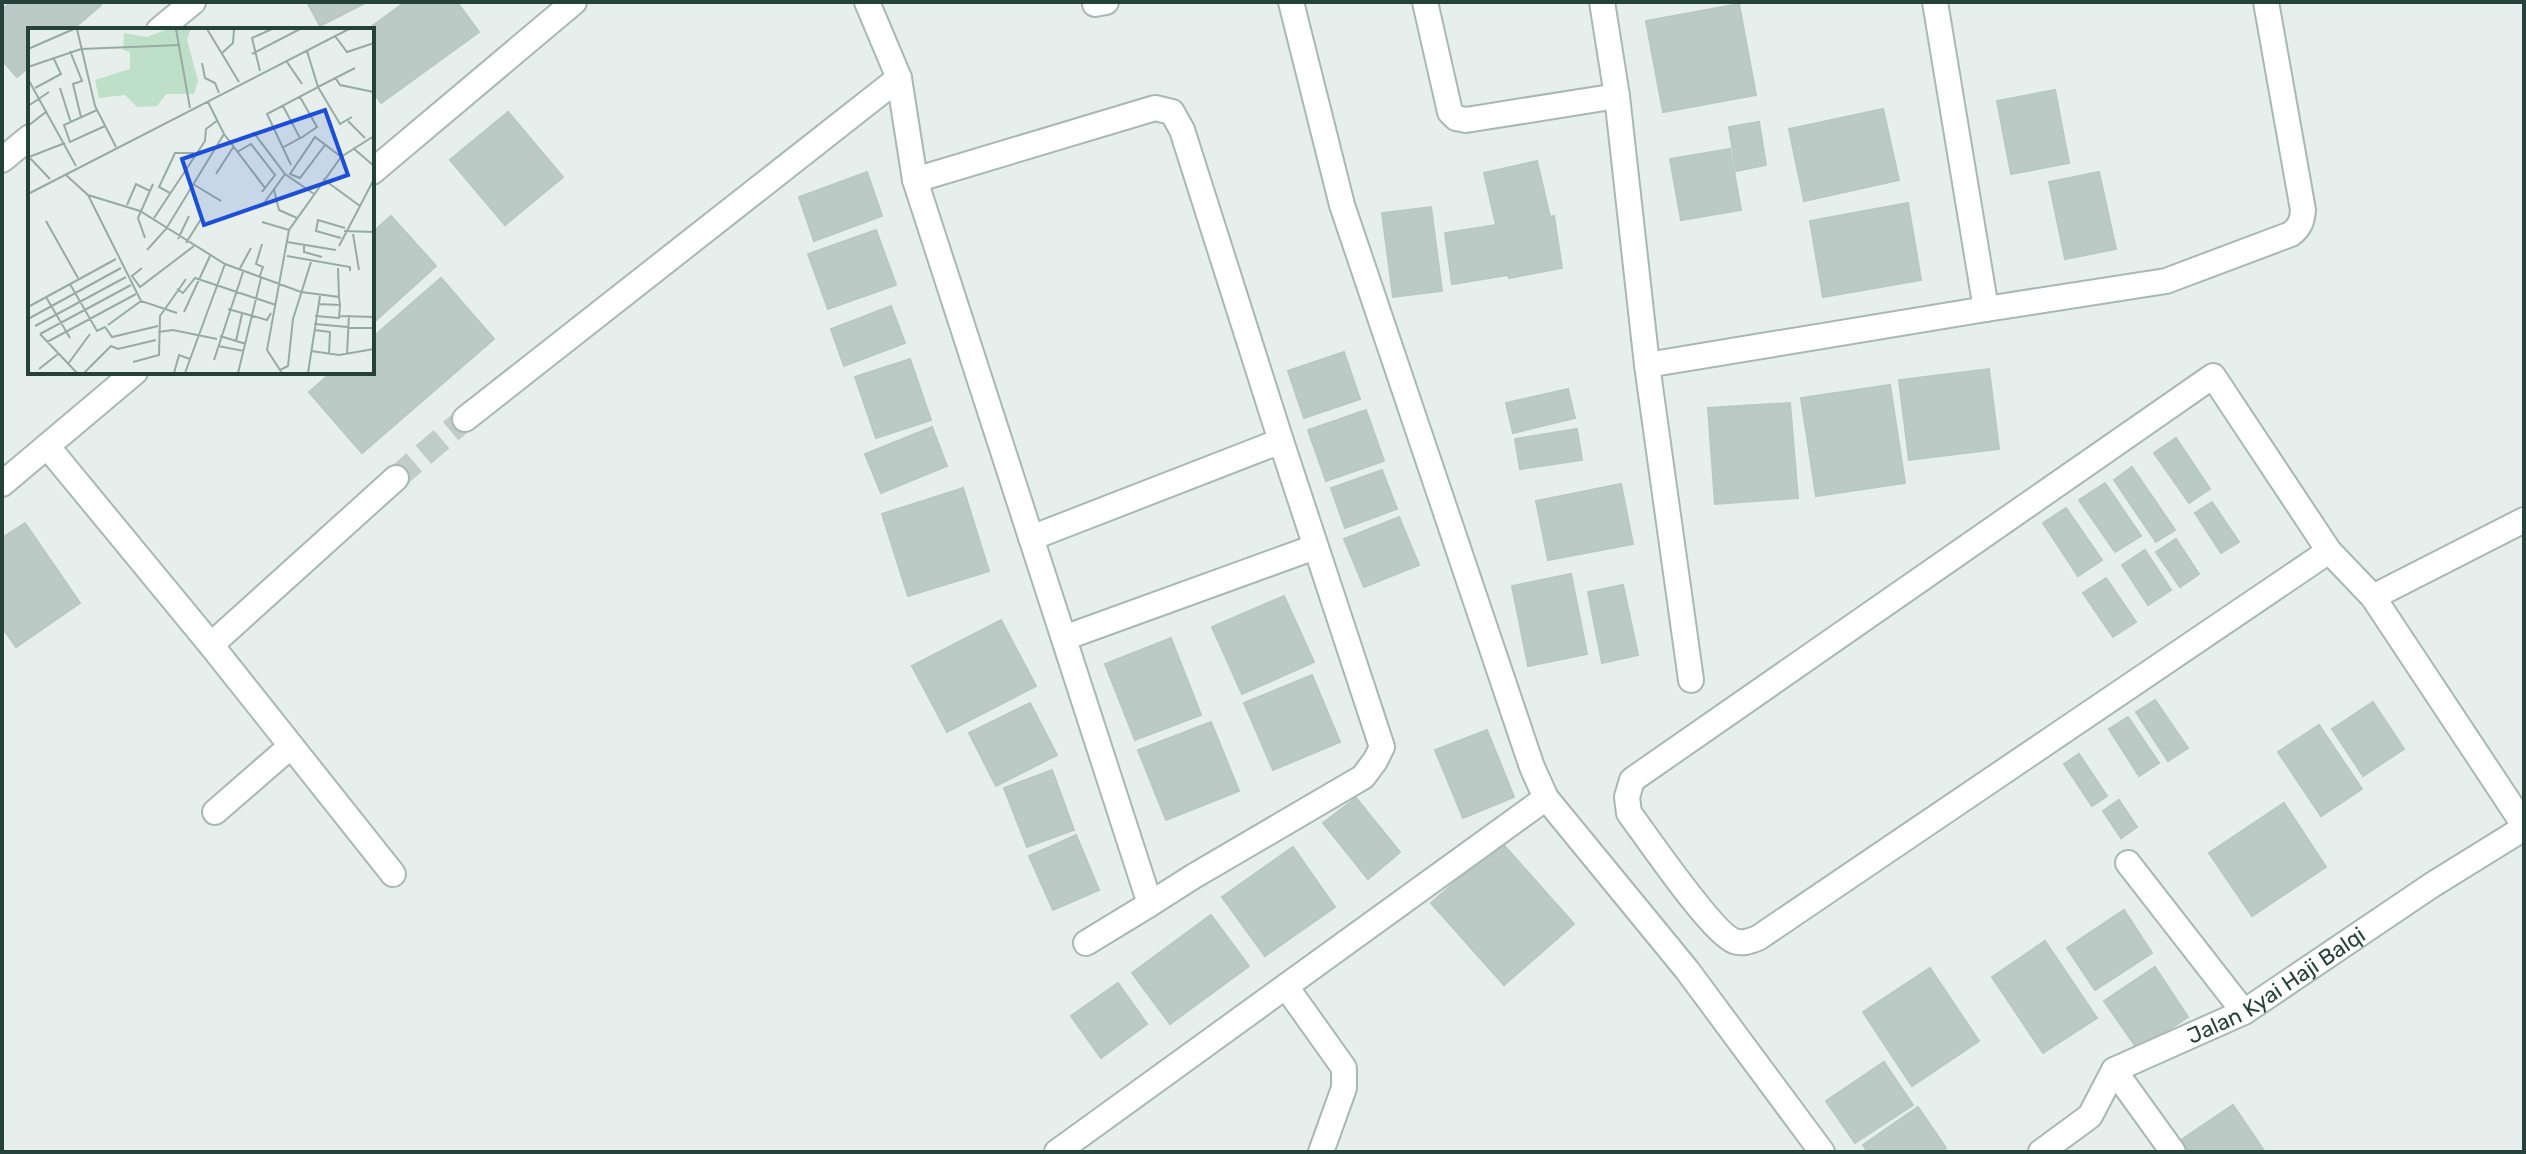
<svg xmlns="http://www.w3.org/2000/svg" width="2526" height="1154" viewBox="0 0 2526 1154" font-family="Rubik,sans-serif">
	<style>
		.building { fill: #bbcac4; stroke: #b8c9c2; stroke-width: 2 }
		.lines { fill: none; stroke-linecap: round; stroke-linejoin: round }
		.minor-tunnel { stroke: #bfccc8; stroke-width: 24; stroke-dasharray: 24 12; stroke-linecap: butt }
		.minor-casing { stroke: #a8b8b2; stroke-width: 28 }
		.minor { stroke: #fff; stroke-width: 24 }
		.labels { text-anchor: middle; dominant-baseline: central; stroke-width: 6; stroke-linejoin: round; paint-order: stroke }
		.street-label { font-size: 22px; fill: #24423a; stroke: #f7fbf9 }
		.inset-road { fill: none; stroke: #98aaa4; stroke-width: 2 }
		.view { fill: #1d4ed8; fill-opacity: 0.15; stroke: #1d4ed8; stroke-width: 4 }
		.inset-edge { fill: none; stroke: #24423a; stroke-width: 4 }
	</style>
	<rect width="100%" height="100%" fill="#e6efeb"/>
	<!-- building -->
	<g class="building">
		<polygon points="11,2 99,2 101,5 72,30 30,30 30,66 17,77 2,60 2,10"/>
		<polygon points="307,2 367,2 320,26"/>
		<polygon points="405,2 457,2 479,32 381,103 372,90 372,30 367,30"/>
		<polygon points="1739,4 1756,95 1663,112 1646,21"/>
		<polygon points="2055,90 2069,163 2011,174 1997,101"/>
		<polygon points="1883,109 1899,180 1804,201 1789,129"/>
		<polygon points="508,112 563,177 505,225 450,160"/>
		<polygon points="1759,122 1766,165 1736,171 1729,127"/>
		<polygon points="1730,149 1741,210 1681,220 1670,159"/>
		<polygon points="1537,161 1550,217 1554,216 1562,268 1509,278 1508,275 1452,284 1445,233 1496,225 1484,173"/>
		<polygon points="867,172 882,216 814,241 799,197"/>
		<polygon points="2099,172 2116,249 2065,259 2049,182"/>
		<polygon points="1908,203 1921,280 1823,297 1810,221"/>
		<polygon points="1431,207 1442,291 1393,297 1382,213"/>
		<polygon points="391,216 436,266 372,324 372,233"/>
		<polygon points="876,230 896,285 828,309 808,254"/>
		<polygon points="441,278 494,339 362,453 309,392 332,372 372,372 372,338"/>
		<polygon points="891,306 905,343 844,366 831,329"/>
		<polygon points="1344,352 1360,399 1304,418 1288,371"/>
		<polygon points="910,359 931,420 876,438 855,377"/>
		<polygon points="1989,369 1999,449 1909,460 1899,380"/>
		<polygon points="1890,385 1905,483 1816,496 1801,398"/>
		<polygon points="1568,389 1575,418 1513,433 1506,403"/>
		<polygon points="1790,403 1798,498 1715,504 1708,408"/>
		<polygon points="1366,410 1384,461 1326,481 1308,430"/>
		<polygon points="932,427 947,466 881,493 865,454"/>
		<polygon points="1577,429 1582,460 1520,469 1515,439"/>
		<polygon points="2176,438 2210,489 2189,503 2154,453"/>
		<polygon points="2132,467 2175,530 2156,542 2114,480"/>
		<polygon points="1382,470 1397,509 1345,528 1331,488"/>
		<polygon points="2105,483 2141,536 2115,552 2079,500"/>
		<polygon points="1621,484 1633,544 1548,560 1536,501"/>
		<polygon points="963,488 989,571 908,596 882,514"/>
		<polygon points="2212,502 2239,542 2221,553 2195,513"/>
		<polygon points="2066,508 2102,560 2078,576 2043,523"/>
		<polygon points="1399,517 1419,565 1364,587 1344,539"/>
		<polygon points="25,523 80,603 16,647 2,627 2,538"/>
		<polygon points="2176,539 2199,574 2180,587 2156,552"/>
		<polygon points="2145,550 2171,590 2148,605 2122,565"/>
		<polygon points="1571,574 1587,654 1528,666 1512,586"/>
		<polygon points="2106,578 2136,622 2113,637 2083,593"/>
		<polygon points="1623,585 1638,655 1602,663 1588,592"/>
		<polygon points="1284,596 1314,662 1242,694 1212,627"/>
		<polygon points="1001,620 1036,686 947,732 912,666"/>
		<polygon points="1171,638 1201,715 1135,740 1105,664"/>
		<polygon points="1312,675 1340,742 1273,770 1244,703"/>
		<polygon points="2155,700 2188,748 2168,761 2136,712"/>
		<polygon points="2373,702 2404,749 2363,776 2332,729"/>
		<polygon points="1030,703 1057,755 996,786 969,733"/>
		<polygon points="2128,717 2159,763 2139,776 2109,729"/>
		<polygon points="1211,722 1239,791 1166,820 1138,750"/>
		<polygon points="2319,725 2362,789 2321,816 2278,752"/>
		<polygon points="1487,730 1514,797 1463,818 1435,750"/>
		<polygon points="2079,754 2107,796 2092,806 2064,764"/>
		<polygon points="1052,770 1074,830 1027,847 1004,788"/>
		<polygon points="1356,798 1400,852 1368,879 1323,823"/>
		<polygon points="2119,800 2137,827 2121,838 2103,811"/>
		<polygon points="2284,803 2326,867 2252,916 2209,853"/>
		<polygon points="1076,835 1099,890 1053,910 1029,856"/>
		<polygon points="1501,842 1574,924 1504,985 1431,903"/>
		<polygon points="1293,847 1335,907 1265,956 1222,897"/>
		<polygon points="2124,910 2152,953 2095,990 2067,948"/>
		<polygon points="1211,915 1249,966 1170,1024 1132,973"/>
		<polygon points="2045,941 2097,1018 2043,1053 1992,977"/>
		<polygon points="2155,967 2188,1017 2138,1050 2104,1001"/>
		<polygon points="1930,968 1979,1041 1912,1086 1863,1012"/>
		<polygon points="1118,983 1147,1024 1101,1058 1071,1016"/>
		<polygon points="1884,1062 1913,1105 1855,1143 1826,1101"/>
		<polygon points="2233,1105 2265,1152 2189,1152 2181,1140"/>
		<polygon points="1918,1107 1946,1148 1939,1152 1868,1152 1863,1145"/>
	</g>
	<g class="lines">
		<!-- minor-tunnel -->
		<polyline class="minor-tunnel" points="396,478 465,419"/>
		<!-- minor casing -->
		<g class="minor-casing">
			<g id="minor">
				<polyline points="867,2 899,78 915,180 1150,904 1086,943"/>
				<polyline points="1291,2 1342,205 1532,767 1546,798 1687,970 1822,1152"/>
				<polyline points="1425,2 1450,112 1456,118 1466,120 1617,96"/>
				<polyline points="1602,2 1617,96 1647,365 1691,680"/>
				<polyline points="1095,4 1106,2"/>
				<polyline points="159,30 193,2"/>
				<polyline points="2,160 30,137"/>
				<polyline points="372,172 574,2"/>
				<polyline points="915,180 1155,108 1172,112 1182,130 1281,441 1382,747 1375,761 1363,777 1194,876 1150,904"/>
				<path d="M1986 309 2166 281 2291 234C2300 227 2302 221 2303 210L2266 2"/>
				<polyline points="1647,365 1986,309 1935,2"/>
				<polyline points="465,419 899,78"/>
				<polyline points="47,446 211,645 393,874"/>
				<polyline points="2,484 135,372"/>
				<polyline points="1031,538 1281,441"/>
				<path d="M2329 551 1758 938C1750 941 1743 944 1734 941 1712 933 1647 837 1629 813L1627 797 1632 780 2213 376 2329 551 2373 597 2524 825"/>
				<polyline points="2373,597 2524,520"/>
				<polyline points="1064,638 1315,547"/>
				<polyline points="211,645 396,478"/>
				<polyline points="215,812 291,746"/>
				<polyline points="2128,863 2244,1012"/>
				<polyline points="1287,988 1344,1068 1344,1088 1321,1152"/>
				<polyline points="2114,1070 2173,1152"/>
				<polyline points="1057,1152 1546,798"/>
				<path id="s1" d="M2041 1152 2090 1116 2114 1070 2244 1012 2432 885 2524 828"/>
			</g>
		</g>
		<!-- minor -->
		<use href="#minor" class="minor"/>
	</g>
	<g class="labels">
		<!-- street labels -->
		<g class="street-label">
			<text stroke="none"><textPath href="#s1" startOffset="296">Jalan Kyai Haji Balqi</textPath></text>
		</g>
	</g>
	<!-- overview -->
	<g transform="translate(28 28)">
		<rect width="346" height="346" fill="#e6efeb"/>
		<path d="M140 1H163L159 11 170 53 166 66H138L129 78 109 79 97 67 71 70 67 52 102 41V24L95 22 96 5 119 9Z" fill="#bfe0c8"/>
		<path class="inset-road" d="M49 1 67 78 88 119M148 1 162 80M179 1 211 54M307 8 319 24 346 15M0 21 46 1M42 23 54 53 45 56 53 89M279 23 290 59 327 40M194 25 205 15 206 1M224 26 272 1M259 34 274 56M174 35 177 50 187 55 191 65M0 39 53 21 152 17M232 43 224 10 244 1M307 49 312 57 346 64M0 51 48 138M7 60 33 46 25 29M32 60 43 95M272 69 289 99 273 110M180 74 196 106 237 160 234 164M0 78 21 64M69 82 36 97 42 114 77 98M320 93 337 110M0 98 19 83M216 110 226 105 257 146 286 166M297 117 272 150 262 146 287 109 312 128M254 120 272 110 255 78M325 120 346 138M209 124 223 116 247 147 237 160M0 128 22 151M1 129 37 115M263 137 239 86 290 59 312 96 324 89M188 146 206 118M38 147 60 167 112 183 197 236 273 264 311 269 312 277M295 151 332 178 311 218M165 156 193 173M246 162 251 182 269 190M142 165 131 159 147 125H166M0 166 321 1M60 167 113 273 149 285M99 177 108 156 122 163M234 178 257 146M332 178 346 151M126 190 177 113 178 101 190 92M18 193 50 250M234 194 261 202M316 203 346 204M325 206 331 242M117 210 110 190 125 156M313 210 288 203 290 192 317 200M150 211 161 188M259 214 308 222M158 215 173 191M276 218V224L294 229M119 222 138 201 196 106M259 228 322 239V243M114 240 104 248 112 259 166 218M310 240 311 269M211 242 223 220M231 250 235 239 228 236 234 216M42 256 69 303 77 299 84 309 130 298M149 261 155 265 167 250 248 277M18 269 42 310M0 279 88 231M200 281 239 292 243 285M156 284 182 228M287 288 311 290 312 277 290 276M311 288 346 289M0 291 93 240M286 296 320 299M80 297 113 273M7 298 98 249M321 300H346M287 302 302 304 301 326M130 304 145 302 189 311M12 306 103 257M12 306 49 345M192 308 218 316M208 313 214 286M19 314 108 266M190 318 216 323M283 323 311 327 346 321M319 326 321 287M186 332 215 244M105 334 131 327 132 288 158 251M40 336 62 306M11 341 30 326M252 342 260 338 265 291 283 234M56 345 83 318 90 321 128 312M146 345 151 327 162 331M157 345 197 236M210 345 233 250M254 345 239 322 261 202 313 129 346 108M280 345 292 268"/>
		<path class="view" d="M297 82 320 147 176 197 154 131Z"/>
		<rect width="346" height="346" class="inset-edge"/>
	</g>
	<!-- border -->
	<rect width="2526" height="1154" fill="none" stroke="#24423a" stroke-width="8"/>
</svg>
